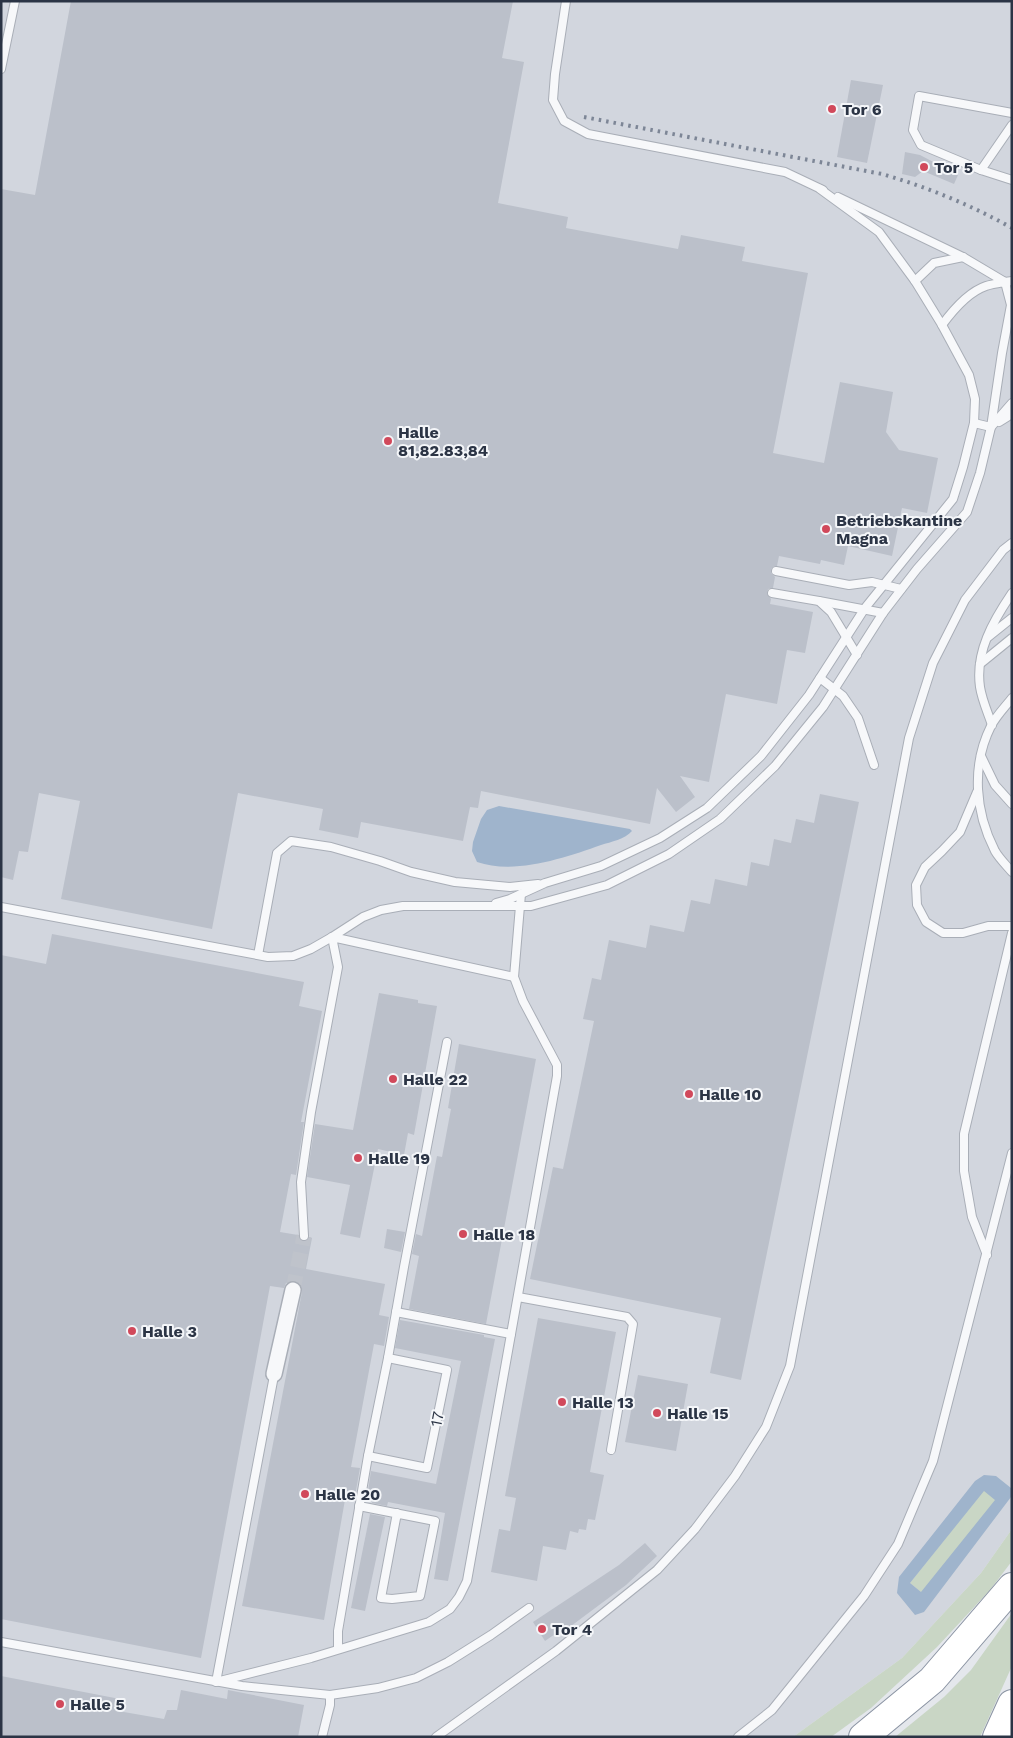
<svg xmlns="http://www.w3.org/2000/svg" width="1013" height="1738" viewBox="0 0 1013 1738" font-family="'Work Sans',sans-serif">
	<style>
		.built { fill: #d2d6de }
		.green { fill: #c9d6c5 }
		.water { fill: #9fb4cc; fill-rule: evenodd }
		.building { fill: #bbc0ca }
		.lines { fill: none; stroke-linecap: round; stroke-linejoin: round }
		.street-tunnel { stroke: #bfc3cb; stroke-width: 15; stroke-dasharray: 15 8; stroke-linecap: butt }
		.lane-casing { stroke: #a9aeb7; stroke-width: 10 }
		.street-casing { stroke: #a9aeb7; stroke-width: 18 }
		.highway-casing { stroke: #8b94a3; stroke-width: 30 }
		.lane { stroke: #f7f8fa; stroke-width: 8 }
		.street { stroke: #f7f8fa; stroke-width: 15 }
		.highway { stroke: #fff; stroke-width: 28 }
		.rail { stroke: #7d8696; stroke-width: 4; stroke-dasharray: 2.5 5; stroke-linecap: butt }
		.poi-dot { fill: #d1495b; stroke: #f4f6f9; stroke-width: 2 }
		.labels { text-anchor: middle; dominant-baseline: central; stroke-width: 4; stroke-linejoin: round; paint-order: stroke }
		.poi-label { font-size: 16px; font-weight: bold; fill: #2b3445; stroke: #f4f6f9; text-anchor: start }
		.street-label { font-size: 16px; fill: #2b3445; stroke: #f4f6f9 }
	</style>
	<rect width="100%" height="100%" fill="#e4e7ec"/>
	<!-- built -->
	<polygon class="built" points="1,1 1012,1 1012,1529 981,1573 902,1658 793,1737 1,1737"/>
	<!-- green -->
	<g class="green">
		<polygon points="984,1490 996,1500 922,1593 910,1583"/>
		<polygon points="1012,1529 1012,1561 990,1590 937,1647 871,1708 831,1737 793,1737 902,1658 981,1573"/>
		<polygon points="1012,1613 1012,1666 980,1737 895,1737 944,1697 971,1670"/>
	</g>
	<!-- water -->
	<g class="water">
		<path d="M499 806 630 829 632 831C625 839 611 842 601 845 565 858 514 875 477 862L472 851 473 842 481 819 487 810Z"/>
		<path d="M984 1475 996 1476 1011 1488V1497L924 1612 915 1615 897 1593 899 1577 975 1481ZM984 1491 995 1500 921 1592 910 1583Z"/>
	</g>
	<!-- building -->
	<g class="building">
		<polygon points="71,1 513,1 502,58 524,62 498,203 568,217 566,228 678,249 681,235 745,247 742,261 808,273 773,453 824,463 840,382 893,392 886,432 899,450 938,458 927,513 902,508 892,556 848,546 844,565 821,560 820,564 779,556 777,566 774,566 771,569 771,573 775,577 773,588 768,589 767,594 771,599 770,604 813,612 805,653 787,650 777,704 726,694 709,782 680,776 695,797 676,812 657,788 650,824 481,791 478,808 470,807 463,841 361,822 358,838 319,830 323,809 238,793 212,929 61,899 80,801 39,793 28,852 19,851 13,880 1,877 1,189 35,195"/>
		<polygon points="851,80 883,85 867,163 837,157"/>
		<polygon points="905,152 920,155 958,175 954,184 923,171 915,177 902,174"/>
		<polygon points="820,794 859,802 741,1380 710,1373 721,1318 530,1279 553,1167 563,1169 594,1021 583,1019 592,978 601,980 609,940 646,948 650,925 684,932 691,900 710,904 715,879 747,886 751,862 769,866 774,839 791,843 796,819 814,823"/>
		<polygon points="52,934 304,982 299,1006 322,1011 301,1122 304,1122 296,1175 291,1174 280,1232 298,1235 300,1239 304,1242 307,1240 309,1237 312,1238 306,1269 385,1284 379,1315 389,1317 384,1346 374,1344 351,1467 360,1468 355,1496 346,1494 324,1620 242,1606 302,1292 300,1283 295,1281 286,1283 284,1288 270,1286 201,1658 1,1619 1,955 46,964"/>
		<polygon points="379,993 418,1000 418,1003 437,1006 414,1135 408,1133 404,1155 378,1149 360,1238 340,1234 350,1185 307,1177 315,1124 353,1130"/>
		<polygon points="459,1044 536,1059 486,1324 409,1309 419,1256 412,1254 416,1234 422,1236 437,1156 442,1157 451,1109 448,1108"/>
		<polygon points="387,1229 405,1232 401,1252 384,1248"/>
		<polygon points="538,1318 616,1332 590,1472 604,1475 595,1520 588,1519 586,1530 579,1529 578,1533 570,1531 566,1550 543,1546 537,1581 491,1572 499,1529 510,1531 516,1498 505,1496"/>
		<polygon points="400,1320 484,1335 484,1337 495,1339 448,1581 434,1579 445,1513 388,1502 387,1506 372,1503 373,1499 367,1498 371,1471 436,1484 461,1361 395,1348"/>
		<polygon points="638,1375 688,1384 676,1451 625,1442"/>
		<polygon points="370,1514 385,1517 365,1611 351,1608"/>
		<polygon points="645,1543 657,1556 626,1585 567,1629 565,1627 545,1641 533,1622 619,1565"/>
		<polygon points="1,1676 120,1699 118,1711 164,1719 167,1710 177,1710 181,1690 227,1699 228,1690 304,1705 298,1737 1,1737"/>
	</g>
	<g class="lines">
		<!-- street-tunnel -->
		<polyline class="street-tunnel" points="293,1290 304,1236"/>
		<!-- lane casing -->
		<g class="lane-casing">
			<g id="lane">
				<polyline points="566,1 555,74 553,100 564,121 588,134 785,172 823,190"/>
				<polyline points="1,69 15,1"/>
				<polyline points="1012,113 919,96 913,130 921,145 981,170 1012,180"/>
				<polyline points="981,170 1012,125"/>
				<polyline points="838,197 963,257 1005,282 1012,281"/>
				<polyline points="915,281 934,263 963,257"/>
				<polyline points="999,422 1012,414"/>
				<polyline points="974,423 991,427 1012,403"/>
				<polyline points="776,571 849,585 872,582 901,589"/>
				<polyline points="772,593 819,601 831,612 857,655"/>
				<polyline points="819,601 883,613"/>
				<polyline points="988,637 1012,618"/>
				<polyline points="980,664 1012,638"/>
				<polyline points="820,678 843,696 858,718 874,765"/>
				<path d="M1012 698C1005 707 996 716 991 726 971 766 975 812 995 851 999 858 1006 865 1012 872"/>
				<path d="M992 725C988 713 982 700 980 687 975 652 993 621 1012 593"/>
				<polyline points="981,756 995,785 1012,804"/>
				<polyline points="977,792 960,832 942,851 925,867 916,885 917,905 926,922 943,933 963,933 988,926 1012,926"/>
				<polyline points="496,903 510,899 545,883 601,866 660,838 707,808 761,756 809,695 865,608 953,499 963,467 974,423 975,399 969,375 942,325 915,281 879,232 820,189"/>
				<path d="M1 907 268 957 293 956 311 949 332 937 363 917 381 910 403 906H531L607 885 669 854 720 819 775 766 823 707 883 613 917 569 967 512 980 473 991 427 1002 353 1011 305 1005 282C999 283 992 284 986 286 968 292 953 310 942 325"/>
				<polyline points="258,955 277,853 291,841 331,847 380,861 411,872 455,882 510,887 538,884"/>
				<polyline points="304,1236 301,1182 311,1112 338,967 332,937 514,977"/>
				<polyline points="987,1255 972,1217 964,1171 964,1134 1012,933"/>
				<polyline points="518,1297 627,1317 633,1324 611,1450"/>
				<polyline points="396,1312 511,1334"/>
				<polyline points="273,1381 216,1682 311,1658 429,1622 450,1609 459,1597 467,1581 557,1076 557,1065 523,1001 514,977 521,894"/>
				<polyline points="368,1456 427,1468 447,1370 388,1358"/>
				<polyline points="359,1506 435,1521 420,1596 392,1599 381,1598 397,1513"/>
				<polyline points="1,1642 242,1686 330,1695 378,1688 416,1678 448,1662 491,1635 529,1608"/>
				<polyline points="338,1649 338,1631 368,1456 388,1358 404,1267 447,1042"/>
				<polyline points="322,1737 330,1705 330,1695"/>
				<polyline points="436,1737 556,1651 657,1570 695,1529 735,1476 766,1427 790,1366 909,738 933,663 965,600 1003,550 1012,543"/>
				<polyline points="738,1737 772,1710 864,1596 898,1544 933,1461 1012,1153"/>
			</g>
		</g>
		<!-- street casing -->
		<g class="street-casing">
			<polyline id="street" points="274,1374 293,1290"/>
		</g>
		<!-- highway casing -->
		<g class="highway-casing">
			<g id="highway">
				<polyline points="863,1737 932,1680 1012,1587"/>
				<polyline points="997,1737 1012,1704"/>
			</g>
		</g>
		<!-- lane -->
		<use href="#lane" class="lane"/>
		<!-- street -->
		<use href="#street" class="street"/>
		<!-- highway -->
		<use href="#highway" class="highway"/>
		<!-- rail -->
		<path class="rail" d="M584 117 882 174C927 187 971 205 1012 228"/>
	</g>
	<!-- markers -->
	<g class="poi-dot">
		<circle cx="832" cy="109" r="5"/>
		<circle cx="924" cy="167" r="5"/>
		<circle cx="388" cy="441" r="5"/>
		<circle cx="826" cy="529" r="5"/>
		<circle cx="393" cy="1079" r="5"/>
		<circle cx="689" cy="1094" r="5"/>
		<circle cx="358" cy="1158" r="5"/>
		<circle cx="463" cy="1234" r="5"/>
		<circle cx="132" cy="1331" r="5"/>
		<circle cx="562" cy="1402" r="5"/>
		<circle cx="657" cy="1413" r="5"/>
		<circle cx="305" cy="1494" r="5"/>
		<circle cx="542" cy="1629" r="5"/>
		<circle cx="60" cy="1704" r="5"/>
	</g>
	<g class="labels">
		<!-- poi labels -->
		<g class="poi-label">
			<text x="842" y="109">Tor 6</text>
			<text x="934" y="167">Tor 5</text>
			<text x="398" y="432">Halle<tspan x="398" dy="18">81,82.83,84</tspan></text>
			<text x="836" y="520">Betriebskantine<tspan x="836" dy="18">Magna</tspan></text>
			<text x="403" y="1079">Halle 22</text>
			<text x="699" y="1094">Halle 10</text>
			<text x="368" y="1158">Halle 19</text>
			<text x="473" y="1234">Halle 18</text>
			<text x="142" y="1331">Halle 3</text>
			<text x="572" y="1402">Halle 13</text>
			<text x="667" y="1413">Halle 15</text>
			<text x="315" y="1494">Halle 20</text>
			<text x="552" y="1629">Tor 4</text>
			<text x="70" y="1704">Halle 5</text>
		</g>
		<!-- street labels -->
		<g class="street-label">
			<text transform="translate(437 1419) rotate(-79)">17</text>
		</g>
	</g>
	<!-- border -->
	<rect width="1013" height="1738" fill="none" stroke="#2b3445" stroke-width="5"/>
</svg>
